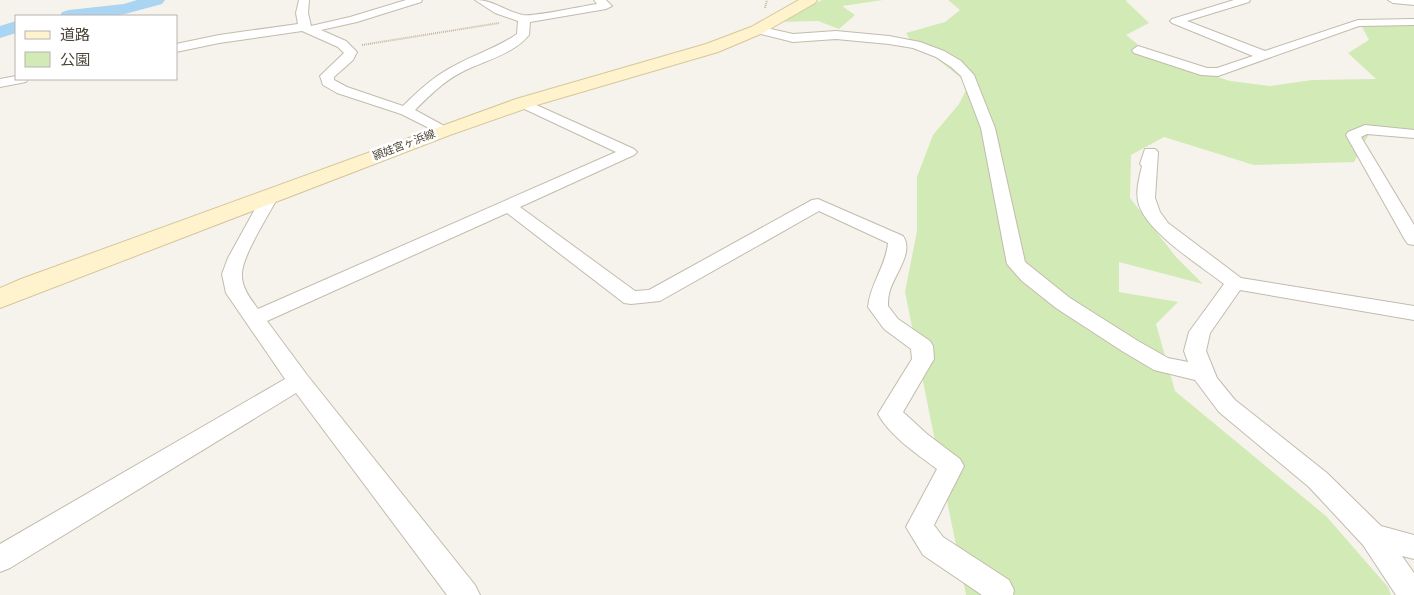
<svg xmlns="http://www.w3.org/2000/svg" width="1414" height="595" viewBox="0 0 1414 595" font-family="'Varela Round','Noto Sans JP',sans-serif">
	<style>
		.green { fill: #d2eab5 }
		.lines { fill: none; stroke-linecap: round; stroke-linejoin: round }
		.river { fill: #a9d4f2; fill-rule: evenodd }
		.street-casing { stroke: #c2bbae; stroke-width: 2 }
		.secondary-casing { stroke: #d6c79b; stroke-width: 2 }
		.path { stroke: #c4b79f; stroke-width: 2; stroke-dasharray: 1 1; stroke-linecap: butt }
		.street { fill: #fff; fill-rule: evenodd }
		.secondary { fill: #fff3cd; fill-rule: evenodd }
		.labels { text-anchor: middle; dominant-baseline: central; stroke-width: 5; stroke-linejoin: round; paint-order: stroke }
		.far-street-label { font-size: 11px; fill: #4b4439; stroke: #fff }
	</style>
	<rect width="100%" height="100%" fill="#f6f3ec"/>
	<!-- green -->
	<g class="green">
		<polygon points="822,0 883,0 842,6 855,15 839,29 818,21 777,22"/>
		<polygon points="948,0 1127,0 1126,1 1149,23 1126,35 1151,55 1230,81 1270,86 1312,80 1376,79 1348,53 1369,40 1361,25 1396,19 1414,25 1414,136 1370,132 1354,162 1254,165 1164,137 1131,155 1130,198 1176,257 1203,284 1119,262 1119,292 1178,302 1156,324 1175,391 1326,516 1388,587 1391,595 966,595 905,292 917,231 917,177 933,135 959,104 969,84 928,52 912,43 906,33 945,22 960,10"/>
	</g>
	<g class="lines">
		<!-- river -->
		<g class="river">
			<polygon points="137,0 165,0 162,4 125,14 111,16 60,16 62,12 69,10 124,4"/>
			<polygon points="16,21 16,33 0,38 0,26"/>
		</g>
		<!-- street casing -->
		<g class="street-casing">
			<g id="street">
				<path d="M299 0H309L308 13 311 26 350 17 406 0H422L421 2 357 22 321 30 346 41 357 52 353 60 334 77V80L347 87 403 106C418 91 433 77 452 67 473 55 497 48 517 34L518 21 495 13 475 0C494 0 504 11 523 15 535 17 582 6 597 4L594 0H606L612 6 606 9 530 22 529 35C513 55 482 61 460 73 443 82 429 96 415 110L448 128 450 131 448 134 443 135 401 114 337 93 323 85 320 76 344 53 338 47 302 31 219 43 176 52V44L219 35 298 24 296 13Z"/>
				<polygon points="1234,0 1250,0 1249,2 1187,21 1265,51 1358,20 1414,19 1414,25 1359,26 1218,76 1201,75 1134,53 1132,50 1138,46 1207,68 1217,68 1253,56 1172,23 1170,21 1172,19"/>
				<polygon points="1388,0 1414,0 1414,5 1393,3"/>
				<path d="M757 26 793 34 836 31 889 36 920 42 944 51 961 61 974 75 995 128 1025 262 1070 298 1138 341 1168 358 1188 362 1184 351 1189 332 1224 284C1201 266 1148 233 1139 205 1135 192 1139 179 1142 166L1140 164 1145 149H1155L1158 152 1155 198 1160 212 1168 223 1241 278 1414 306V320L1240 290 1210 333 1206 351 1217 378 1235 400 1327 473 1381 526 1414 535V559L1402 556 1414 573V595H1396L1363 545 1309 487 1219 412 1195 380 1154 370 1122 351 1056 308 1022 281 1007 264 981 128 961 76 951 67 936 57 913 48 889 44 836 39 793 42 753 32 751 30 753 28Z"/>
				<polygon points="16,76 16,79 28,79 26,82 0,87 0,79"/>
				<path d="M523 99 634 149 637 152 634 155 520 207 635 291 649 290 812 200 818 199 903 236C915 253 892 277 889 294 888 298 888 302 888 306L898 319 930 341 933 346 934 359 903 412 927 434 960 459 964 466 934 525 943 537 1009 580 1014 590 1013 595H982L923 555 906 527 937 469C917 454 890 436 878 414L912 359 911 349 884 329 868 307C870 284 886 266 888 243L819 211 660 301 631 304 624 303 507 213 267 321 307 375 475 585 480 595H447L296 393 10 568 0 572V544L285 379 226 293 222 274 228 258 265 191H277L279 195C270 213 243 254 242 273 241 287 250 298 258 309L616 152 518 106 516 103 518 100Z"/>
				<polygon points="1365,125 1414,130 1414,138 1367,134 1361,137 1414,225 1414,245 1408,244 1405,240 1346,135 1348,132"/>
			</g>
		</g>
		<!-- secondary casing -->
		<g class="secondary-casing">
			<polygon id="secondary" points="799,0 817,0 815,3 763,33 718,52 530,107 450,135 0,308 0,288 21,279 516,99 706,44 751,27"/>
		</g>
		<!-- path -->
		<g class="path">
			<polyline points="765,8 767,0"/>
			<polyline points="362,45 499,23"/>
		</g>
		<!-- street -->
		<use href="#street" class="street"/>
		<!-- secondary -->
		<use href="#secondary" class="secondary"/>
	</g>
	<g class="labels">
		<!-- far-street labels -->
		<g class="far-street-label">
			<text transform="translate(404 145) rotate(-21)">頴娃宮ヶ浜線</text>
		</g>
	</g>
	<!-- legend -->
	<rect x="15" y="15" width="162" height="65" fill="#ffffff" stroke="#b7b4b0"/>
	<rect x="25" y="31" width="25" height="8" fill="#fff3cd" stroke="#b7b4b0"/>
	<text x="60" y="40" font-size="15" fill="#4b4439">道路</text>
	<rect x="25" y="52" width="25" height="15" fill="#d2eab5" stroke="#b7b4b0"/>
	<text x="60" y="65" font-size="15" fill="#4b4439">公園</text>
</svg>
